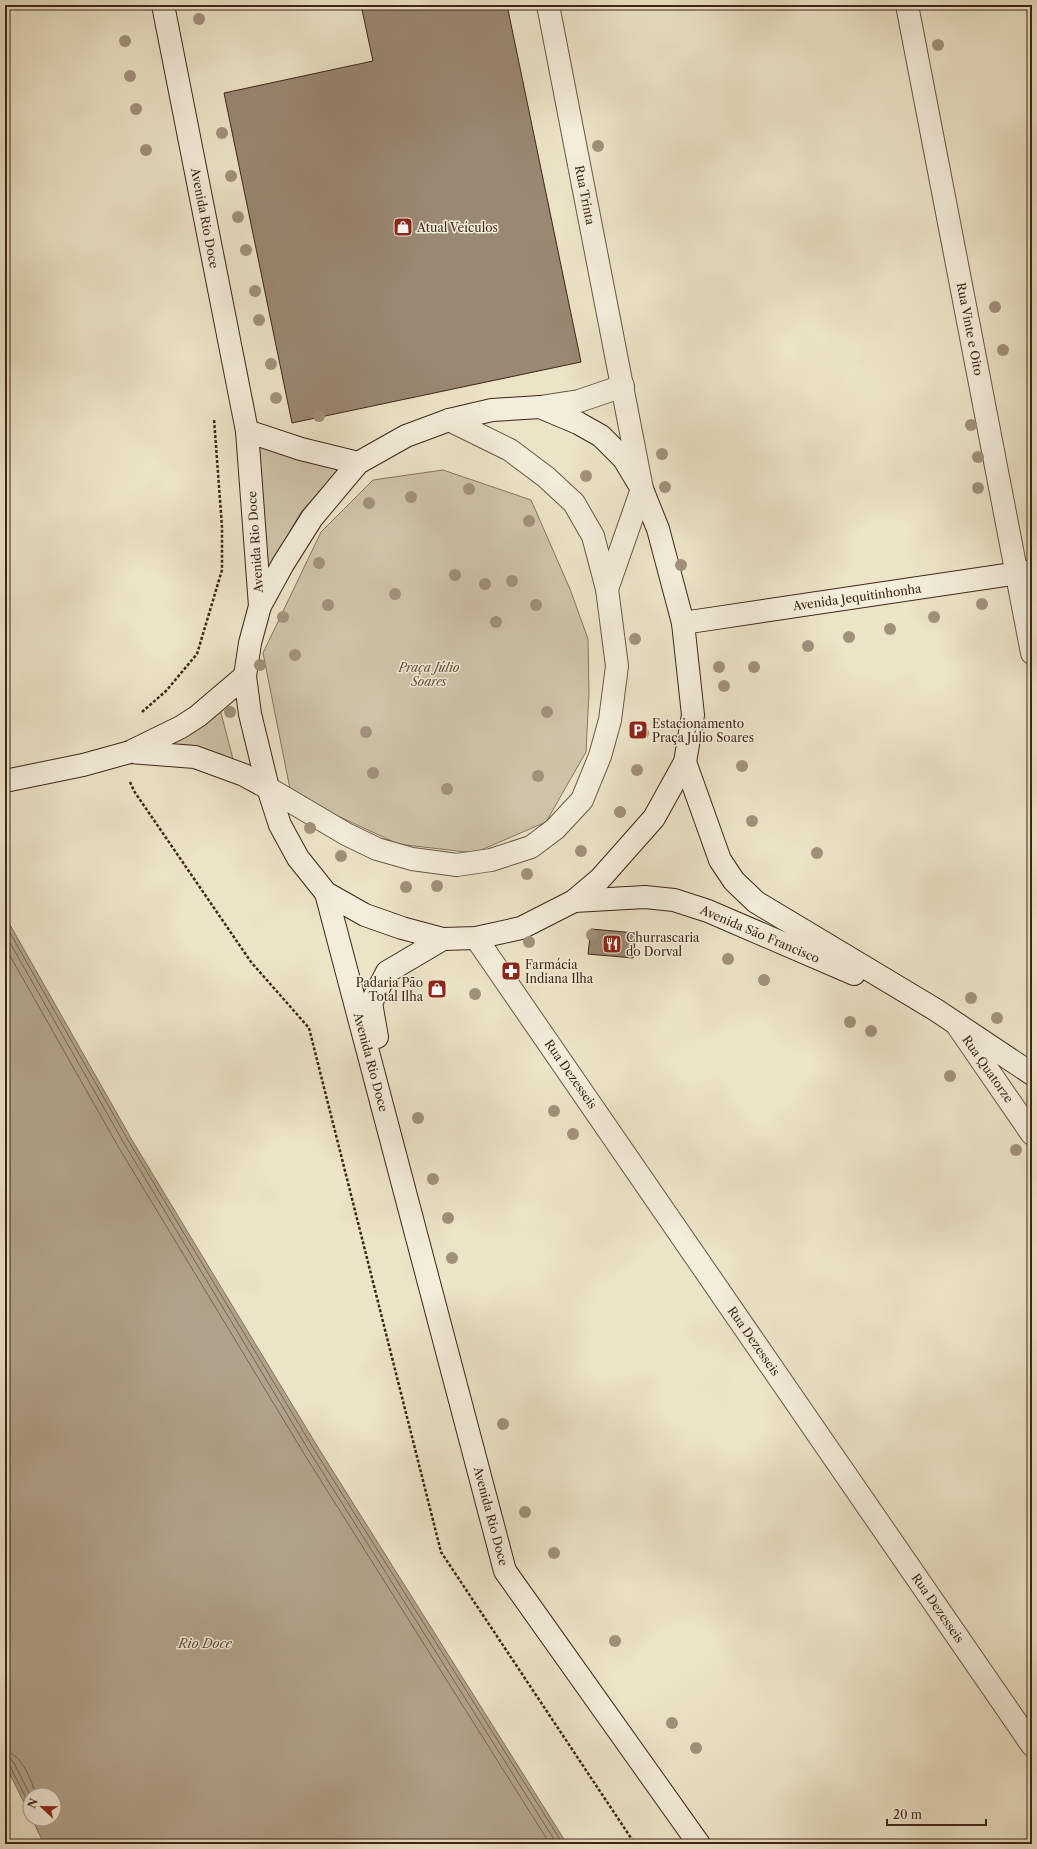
<svg xmlns="http://www.w3.org/2000/svg" width="1037" height="1849" viewBox="0 0 1037 1849" font-family="'Libre Caslon Text',serif">
	<style>
		.green { fill: #cfc4a9; stroke: #877460 }
		.water { fill: #b1a38b; stroke: #83715d }
		.lines { fill: none; stroke-linecap: round; stroke-linejoin: round }
		.shore { stroke: #786451; stroke-width: 1 }
		.building { fill: #998873; stroke: #3f2517 }
		.street-casing { stroke: #6a5543; stroke-width: 24 }
		.secondary-casing { stroke: #3f2517; stroke-width: 24 }
		.path { stroke: #3f2517; stroke-width: 2.5; stroke-dasharray: 3 2; stroke-linecap: butt }
		.street { stroke: #f3eddb; stroke-width: 22 }
		.secondary { stroke: #f3eddb; stroke-width: 22 }
		.secondary-bridge-casing { stroke: #3f2517; stroke-width: 24; stroke-linecap: butt }
		.secondary-bridge { stroke: #f3eddb; stroke-width: 22 }
		.tree { fill: #a1917b }
		.labels { text-anchor: middle; dominant-baseline: central; stroke-width: 3; stroke-linejoin: round; paint-order: stroke }
		.street-label { font-size: 12px; fill: #3f2517; stroke: #f3eddb }
		.poi-label { font-size: 12px; fill: #3f2517; stroke: #f3eddb; text-anchor: start }
		.park-label { font-size: 12px; font-style: italic; fill: #634d3c; stroke: #f3eddb }
		.water-label { font-size: 13px; font-style: italic; fill: #614b3a; stroke: #f3eddb }
	</style>
	<rect width="100%" height="100%" fill="#ece4c7"/>
	<filter id="stains"><feTurbulence type="fractalNoise" baseFrequency=".005" numOctaves="4"/><feColorMatrix values="0 0 0 0 .2 0 0 0 0 .09 0 0 0 0 .02 0 0 0 .5 -.17"/></filter>
	<radialGradient id="worn" r=".72"><stop offset=".6" stop-color="#630" stop-opacity="0"/><stop offset="1" stop-color="#630" stop-opacity=".3"/></radialGradient>
	<!-- green -->
	<g class="green">
		<polygon points="258,446 339,469 301,512 267,572"/>
		<polygon points="443,470 531,500 570,589 588,639 589,692 586,752 546,822 474,853 398,844 291,794 263,653 321,532 373,480"/>
		<polygon points="219,705 235,767 148,747"/>
	</g>
	<!-- water -->
	<polygon class="water" points="5,916 132,1140 319,1449 567,1844 44,1844 32,1819 54,1819 54,1795 30,1795 30,1815 5,1764"/>
	<g class="lines">
		<!-- shore -->
		<g class="shore">
			<polyline points="5,924 129,1142 315,1451 563,1844"/>
			<polyline points="5,934 125,1145 311,1454 557,1844"/>
			<polyline points="5,947 119,1148 306,1457 550,1844"/>
			<path d="M5 1752C23 1753 30 1781 37 1795"/>
			<polyline points="5,1758 11,1759 14,1763 30,1795"/>
			<polyline points="5,1763 10,1766 30,1806"/>
		</g>
	</g>
	<!-- building -->
	<g class="building">
		<polygon points="361,5 507,5 581,362 292,423 224,93 373,61"/>
		<polygon points="591,929 636,933 633,958 588,954"/>
	</g>
	<g class="lines">
		<!-- street casing -->
		<g class="street-casing">
			<g id="street">
				<polyline points="548,5 642,489 607,589"/>
				<polyline points="907,5 1032,653"/>
				<polyline points="540,407 579,401 623,386"/>
				<polyline points="268,788 346,834 377,849 412,859 457,865 491,860 531,847 555,829 582,800 600,756 610,720 617,666 607,589 593,536 574,503 546,477 510,450 449,420"/>
				<polyline points="476,938 1032,1745"/>
				<polyline points="957,1025 1032,1134"/>
			</g>
		</g>
		<!-- secondary casing -->
		<g class="secondary-casing">
			<g id="secondary">
				<polyline points="163,5 247,431 260,606"/>
				<polygon points="540,407 578,423 601,436 624,459 642,489 658,529 683,623 693,715 685,762 654,818 600,879 574,901 521,928 476,938 443,939 402,928 365,915 326,893 298,858 280,825 268,788 250,714 245,676 250,643 260,606 283,564 312,518 358,463 406,436 449,420 492,410"/>
				<polyline points="247,431 301,449 358,463"/>
				<polyline points="683,623 1032,571"/>
				<polyline points="132,751 181,727 198,716 245,676"/>
				<polyline points="130,752 195,757 244,775 268,788"/>
				<polyline points="685,762 720,860 734,881 756,902 936,1010 1032,1074"/>
				<polyline points="326,893 505,1571 699,1844"/>
				<polyline points="574,901 645,897 674,900 708,911 854,974"/>
				<polyline points="377,1037 371,1003 387,972 443,939"/>
			</g>
		</g>
		<!-- path -->
		<g class="path">
			<polyline points="142,712 166,691 197,654 222,570 222,527 214,419"/>
			<polyline points="130,782 134,791 251,962 309,1028 441,1552 635,1844"/>
		</g>
		<!-- street -->
		<use href="#street" class="street"/>
		<!-- secondary -->
		<use href="#secondary" class="secondary"/>
		<!-- secondary-bridge casing -->
		<g class="secondary-bridge-casing">
			<polyline id="secondary-bridge" points="5,781 83,765 130,752"/>
		</g>
		<!-- secondary-bridge -->
		<use href="#secondary-bridge" class="secondary-bridge"/>
	</g>
	<!-- trees -->
	<g class="tree">
		<circle cx="199" cy="19" r="6"/>
		<circle cx="125" cy="41" r="6"/>
		<circle cx="938" cy="45" r="6"/>
		<circle cx="130" cy="76" r="6"/>
		<circle cx="136" cy="109" r="6"/>
		<circle cx="222" cy="133" r="6"/>
		<circle cx="598" cy="146" r="6"/>
		<circle cx="146" cy="150" r="6"/>
		<circle cx="231" cy="176" r="6"/>
		<circle cx="238" cy="217" r="6"/>
		<circle cx="246" cy="250" r="6"/>
		<circle cx="255" cy="291" r="6"/>
		<circle cx="995" cy="307" r="6"/>
		<circle cx="259" cy="320" r="6"/>
		<circle cx="1003" cy="350" r="6"/>
		<circle cx="271" cy="364" r="6"/>
		<circle cx="276" cy="398" r="6"/>
		<circle cx="319" cy="416" r="6"/>
		<circle cx="971" cy="425" r="6"/>
		<circle cx="662" cy="454" r="6"/>
		<circle cx="978" cy="457" r="6"/>
		<circle cx="586" cy="476" r="6"/>
		<circle cx="665" cy="487" r="6"/>
		<circle cx="978" cy="488" r="6"/>
		<circle cx="469" cy="489" r="6"/>
		<circle cx="411" cy="497" r="6"/>
		<circle cx="369" cy="503" r="6"/>
		<circle cx="529" cy="521" r="6"/>
		<circle cx="319" cy="563" r="6"/>
		<circle cx="681" cy="565" r="6"/>
		<circle cx="455" cy="575" r="6"/>
		<circle cx="512" cy="581" r="6"/>
		<circle cx="485" cy="584" r="6"/>
		<circle cx="395" cy="594" r="6"/>
		<circle cx="982" cy="604" r="6"/>
		<circle cx="328" cy="605" r="6"/>
		<circle cx="536" cy="605" r="6"/>
		<circle cx="283" cy="617" r="6"/>
		<circle cx="934" cy="617" r="6"/>
		<circle cx="496" cy="622" r="6"/>
		<circle cx="890" cy="629" r="6"/>
		<circle cx="849" cy="637" r="6"/>
		<circle cx="635" cy="639" r="6"/>
		<circle cx="808" cy="646" r="6"/>
		<circle cx="295" cy="655" r="6"/>
		<circle cx="260" cy="665" r="6"/>
		<circle cx="719" cy="667" r="6"/>
		<circle cx="754" cy="667" r="6"/>
		<circle cx="724" cy="686" r="6"/>
		<circle cx="230" cy="712" r="6"/>
		<circle cx="547" cy="712" r="6"/>
		<circle cx="366" cy="732" r="6"/>
		<circle cx="643" cy="733" r="6"/>
		<circle cx="742" cy="766" r="6"/>
		<circle cx="637" cy="770" r="6"/>
		<circle cx="373" cy="773" r="6"/>
		<circle cx="538" cy="776" r="6"/>
		<circle cx="447" cy="789" r="6"/>
		<circle cx="620" cy="812" r="6"/>
		<circle cx="752" cy="821" r="6"/>
		<circle cx="310" cy="828" r="6"/>
		<circle cx="581" cy="851" r="6"/>
		<circle cx="817" cy="853" r="6"/>
		<circle cx="341" cy="856" r="6"/>
		<circle cx="527" cy="874" r="6"/>
		<circle cx="437" cy="886" r="6"/>
		<circle cx="406" cy="887" r="6"/>
		<circle cx="592" cy="935" r="6"/>
		<circle cx="529" cy="942" r="6"/>
		<circle cx="728" cy="959" r="6"/>
		<circle cx="764" cy="980" r="6"/>
		<circle cx="475" cy="994" r="6"/>
		<circle cx="971" cy="998" r="6"/>
		<circle cx="997" cy="1018" r="6"/>
		<circle cx="850" cy="1022" r="6"/>
		<circle cx="871" cy="1031" r="6"/>
		<circle cx="950" cy="1076" r="6"/>
		<circle cx="554" cy="1111" r="6"/>
		<circle cx="418" cy="1118" r="6"/>
		<circle cx="573" cy="1134" r="6"/>
		<circle cx="1016" cy="1150" r="6"/>
		<circle cx="433" cy="1179" r="6"/>
		<circle cx="448" cy="1218" r="6"/>
		<circle cx="452" cy="1258" r="6"/>
		<circle cx="503" cy="1424" r="6"/>
		<circle cx="525" cy="1512" r="6"/>
		<circle cx="554" cy="1553" r="6"/>
		<circle cx="615" cy="1641" r="6"/>
		<circle cx="672" cy="1723" r="6"/>
		<circle cx="696" cy="1748" r="6"/>
	</g>
	<!-- icons -->
	<defs>
		<g id="shop-square" transform="scale(1)"><rect x="-9" y="-9" width="18" height="18" rx="4" fill="#8f2418" stroke="#f3eddb"/><path d="M-5-2.5h2.3a2.7 3.5 0 0 1 5.4 0H5L5.5 6h-11ZM-1.5-2.5h3a1.5 2.3 0 0 0-3 0Z" fill="#fff"/></g>
		<g id="parking-square" transform="scale(1)"><rect x="-9" y="-9" width="18" height="18" rx="4" fill="#8f2418" stroke="#f3eddb"/><path d="M-3.5-5.5H1a3.5 3.5 0 0 1 0 7H-1V5.5H-3.5ZM-1-3.4V-.6H.8a1.4 1.4 0 0 0 0-2.8Z" fill="#fff"/></g>
		<g id="restaurant-square" transform="scale(1)"><rect x="-9" y="-9" width="18" height="18" rx="4" fill="#8f2418" stroke="#f3eddb"/><path d="M-5-6h1v4h1v-4h1v4h1v-4h1v5L-1.5 .5V6h-2V.5L-5-1ZM5-6V6H3V1.5H1.5Q1.5-4 5-6Z" fill="#fff"/></g>
		<g id="pharmacy-square" transform="scale(1)"><rect x="-9" y="-9" width="18" height="18" rx="4" fill="#8f2418" stroke="#f3eddb"/><path d="M-2-6h4v4h4v4h-4v4h-4v-4h-4v-4h4Z" fill="#fff"/></g>
	</defs>
	<g fill-rule="evenodd">
		<use href="#shop-square" x="403" y="227"/>
		<use href="#parking-square" x="638" y="730"/>
		<use href="#restaurant-square" x="612" y="944"/>
		<use href="#pharmacy-square" x="511" y="971"/>
		<use href="#shop-square" x="437" y="989"/>
	</g>
	<g class="labels">
		<!-- street labels -->
		<g class="street-label">
			<text transform="translate(585 195) rotate(79)">Rua Trinta</text>
			<text transform="translate(205 218) rotate(79)">Avenida Rio Doce</text>
			<text transform="translate(970 329) rotate(79)">Rua Vinte e Oito</text>
			<text transform="translate(255 542) rotate(-94)">Avenida Rio Doce</text>
			<text transform="translate(857 597) rotate(-8)">Avenida Jequitinhonha</text>
			<text transform="translate(760 934) rotate(23)">Avenida São Francisco</text>
			<text transform="translate(371 1062) rotate(75)">Avenida Rio Doce</text>
			<text transform="translate(988 1069) rotate(55)">Rua Quatorze</text>
			<text transform="translate(571 1074) rotate(55)">Rua Dezesseis</text>
			<text transform="translate(754 1341) rotate(55)">Rua Dezesseis</text>
			<text transform="translate(491 1516) rotate(75)">Avenida Rio Doce</text>
			<text transform="translate(938 1608) rotate(55)">Rua Dezesseis</text>
		</g>
		<!-- poi labels -->
		<g class="poi-label">
			<text x="417" y="227">Atual Veículos</text>
			<text x="652" y="723">Estacionamento<tspan x="652" dy="14">Praça Júlio Soares</tspan></text>
			<text x="626" y="937">Churrascaria<tspan x="626" dy="14">do Dorval</tspan></text>
			<text x="525" y="964">Farmácia<tspan x="525" dy="14">Indiana Ilha</tspan></text>
			<text x="423" y="982" text-anchor="end">Padaria Pão<tspan x="423" dy="14">Total Ilha</tspan></text>
		</g>
		<!-- park labels -->
		<g class="park-label">
			<text x="429" y="667">Praça Júlio<tspan x="429" dy="14">Soares</tspan></text>
		</g>
		<!-- water labels -->
		<g class="water-label">
			<text x="205" y="1643">Rio Doce</text>
		</g>
	</g>
	<!-- margin -->
	<rect width="1037" height="1849" fill="none" stroke="#ece4c7" stroke-width="20"/>
	<rect x="6" y="6" width="1025" height="1837" fill="none" stroke="#3f2517" stroke-width="2"/>
	<rect x="10" y="10" width="1017" height="1829" fill="none" stroke="#3f2517"/>
	<!-- north arrow -->
	<g transform="translate(42 1807) rotate(292)"><circle r="19" fill="#f3eddb" stroke="#ab9d8d"/>
	<path d="M0-3L7 15L0 10L-7 15Z" fill="#8f2418"/>
	<text y="-6" font-size="11" font-weight="bold" text-anchor="middle" fill="#3f2517">N</text>
	</g>
	<!-- scale -->
	<path d="M887 1819v6h99v-6" fill="none" stroke="#3f2517" stroke-width="2"/>
	<text x="893" y="1819" font-size="12" fill="#3f2517" stroke="#f3eddb" stroke-width="3" paint-order="stroke">20 m</text>
	<rect width="100%" height="100%" filter="url(#stains)"/>
	<rect width="100%" height="100%" fill="url(#worn)"/>
</svg>
